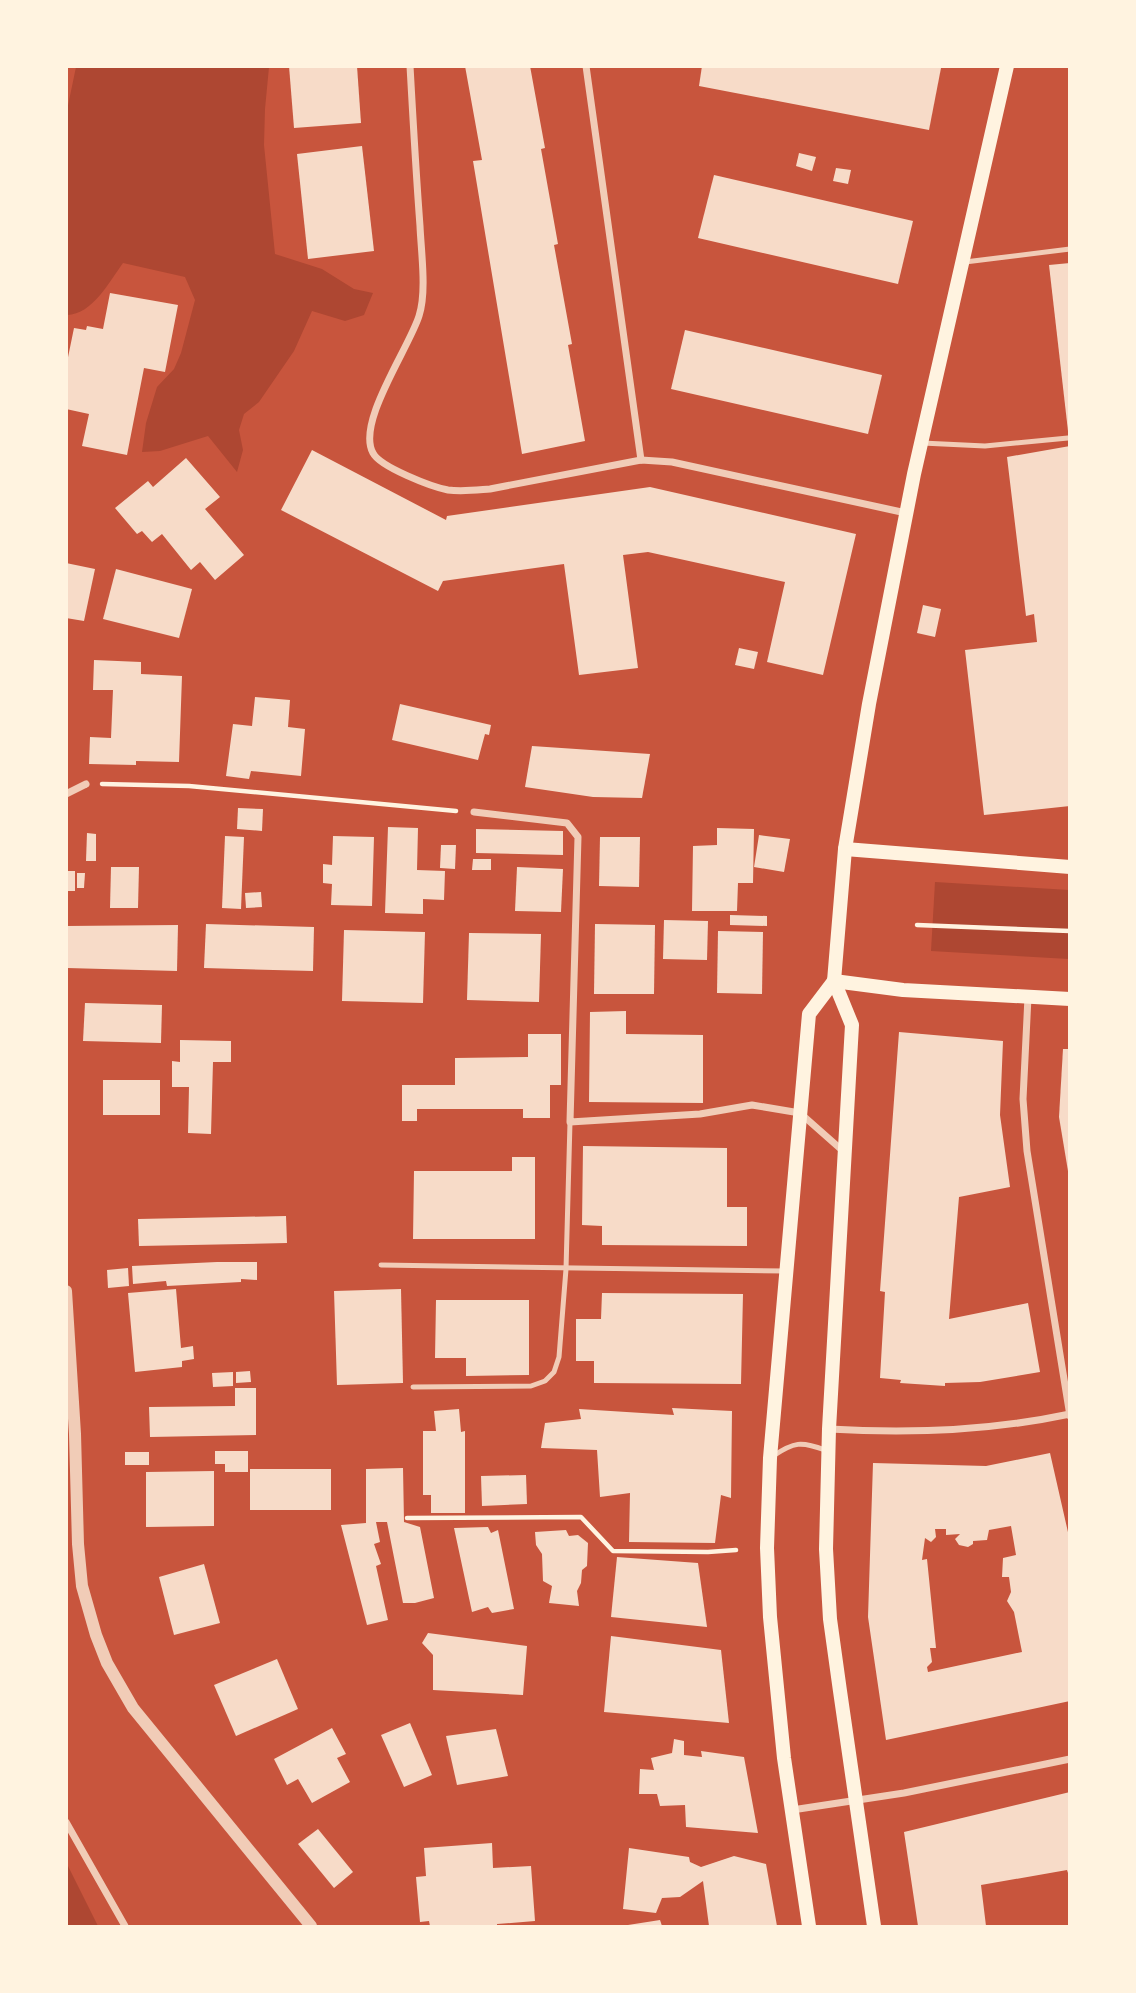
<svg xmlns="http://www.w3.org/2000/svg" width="1136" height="1993" viewBox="0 0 1136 1993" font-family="Mulish,sans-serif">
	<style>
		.green { fill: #ae4732 }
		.building { fill: #f7dbc8; fill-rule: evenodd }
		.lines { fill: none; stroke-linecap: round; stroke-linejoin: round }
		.path { stroke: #fff3e0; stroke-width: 4.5 }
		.service { stroke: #f1ccb7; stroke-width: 5 }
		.minor { stroke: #f1ccb7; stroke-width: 7 }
		.tertiary { stroke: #f1ccb7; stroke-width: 12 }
		.secondary { stroke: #fff3e0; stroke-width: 14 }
	</style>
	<rect width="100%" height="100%" fill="#c8553d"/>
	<!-- green -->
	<g class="green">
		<path d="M76 67H269L265 109 264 145 275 254 322 269 354 289 373 293 364 315 345 321 312 311 294 351 259 402 244 414 239 430 243 450 237 472 208 436 160 451 142 452 146 423 157 387 174 369 181 353 195 300 185 277 123 263C109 282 93 314 67 315L66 115Z"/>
		<polygon points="935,882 1069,890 1069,959 931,951"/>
		<polygon points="67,1864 98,1926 67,1926"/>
	</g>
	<!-- building -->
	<g class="building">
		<polygon points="289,66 357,66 361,123 294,128"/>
		<polygon points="465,66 530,66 545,148 541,149 558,244 554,245 572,344 568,345 585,441 522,454 473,161 482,160"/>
		<polygon points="702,66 934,66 941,68 929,130 699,86"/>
		<polygon points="362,146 374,251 308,259 297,154"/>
		<polygon points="799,153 816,157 812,171 796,166"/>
		<polygon points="836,168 851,170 848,184 833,181"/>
		<polygon points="714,175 913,221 898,284 698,238"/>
		<polygon points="1070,263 1070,431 1068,431 1049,265"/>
		<polygon points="110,293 178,305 165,372 144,368 127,455 82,446 89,414 66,409 66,367 74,328 86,330 87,326 103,329"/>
		<polygon points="685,330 882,375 868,434 671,389"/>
		<polygon points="1070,446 1070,806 984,815 965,650 1037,642 1034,614 1026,616 1007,457"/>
		<polygon points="312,450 446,520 447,516 650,487 856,534 823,675 767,662 785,582 648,552 623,555 638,668 579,675 564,564 443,581 438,591 281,510"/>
		<polygon points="186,458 220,497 205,509 244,555 215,580 200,562 191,570 162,534 152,542 142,531 137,534 115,508 148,481 153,487"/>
		<polygon points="66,563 95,569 84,621 66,618"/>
		<polygon points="116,569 192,589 179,638 103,619"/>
		<polygon points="923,605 941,609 935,637 917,633"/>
		<polygon points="739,648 758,652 754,669 735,665"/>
		<polygon points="94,660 141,662 141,674 182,676 179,762 136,761 136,765 89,764 90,737 111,738 113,690 93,690"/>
		<polygon points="255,697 290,700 288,727 305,729 301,776 251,771 249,779 226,776 233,724 252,726"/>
		<polygon points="400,704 491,725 489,735 485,734 478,760 392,740"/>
		<polygon points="532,746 650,754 642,798 593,797 525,787"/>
		<polygon points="238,808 263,809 262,831 237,829"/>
		<polygon points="388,827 418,828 417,870 445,871 444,900 423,899 423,914 385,913"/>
		<polygon points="717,828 754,829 753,883 738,883 737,911 692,911 693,846 717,845"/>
		<polygon points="476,829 563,831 563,855 476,853"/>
		<polygon points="87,833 96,834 96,861 86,861"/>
		<polygon points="759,835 790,839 784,872 754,867"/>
		<polygon points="225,836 244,837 241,909 222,908"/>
		<polygon points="333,836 374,837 372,906 331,905 332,884 323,883 323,864 332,865"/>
		<polygon points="600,837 640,837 639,887 599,886"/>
		<polygon points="441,845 456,845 455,869 440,868"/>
		<polygon points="473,859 491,859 491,870 472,870"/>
		<polygon points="111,867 139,867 138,908 110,908"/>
		<polygon points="517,867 563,869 561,912 515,911"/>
		<rect x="66" y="871" width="9" height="20"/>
		<polygon points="77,873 85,873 84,888 77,888"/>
		<polygon points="261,892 262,907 246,908 245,893"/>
		<polygon points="730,915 767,916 767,926 730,925"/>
		<polygon points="664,920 708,921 707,960 663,959"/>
		<polygon points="206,924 314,927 313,971 204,968"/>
		<polygon points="595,924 655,925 654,994 594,994"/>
		<polygon points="178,925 177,971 67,968 66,966 66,926"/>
		<polygon points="344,930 425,932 423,1003 342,1001"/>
		<polygon points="718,931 763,932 762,994 717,993"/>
		<polygon points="469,933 541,934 539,1002 467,1000"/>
		<polygon points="85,1003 162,1005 161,1043 83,1041"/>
		<polygon points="626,1011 626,1034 703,1035 703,1103 589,1102 590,1012"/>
		<polygon points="899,1032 1003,1041 1000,1115 1010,1187 959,1197 949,1319 1028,1303 1040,1372 980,1382 945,1383 945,1386 900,1383 901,1380 880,1378 885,1292 880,1291"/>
		<polygon points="528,1034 561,1034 561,1085 550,1085 550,1118 523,1118 523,1109 417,1109 417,1121 402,1121 402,1085 455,1085 455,1058 528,1057"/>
		<polygon points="180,1040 231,1041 231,1062 213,1062 211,1134 188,1133 189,1087 172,1087 172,1061 180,1062"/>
		<polygon points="1063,1049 1070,1049 1068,1171 1059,1117"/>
		<rect x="103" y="1080" width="57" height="35"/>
		<polygon points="583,1146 727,1148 727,1207 747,1207 747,1246 602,1245 602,1226 582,1225"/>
		<polygon points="512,1157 535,1157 535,1239 413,1239 414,1171 512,1171"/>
		<polygon points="286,1216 287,1243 139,1246 138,1219"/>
		<polygon points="217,1262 257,1262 257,1280 241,1279 241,1282 167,1286 166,1281 133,1284 132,1266"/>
		<polygon points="128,1268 129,1286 108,1288 107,1270"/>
		<polygon points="176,1289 181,1348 193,1346 194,1359 182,1361 182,1367 135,1372 128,1293"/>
		<polygon points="401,1289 403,1383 337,1385 334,1291"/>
		<polygon points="602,1293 743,1294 741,1384 594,1383 594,1361 576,1361 576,1319 601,1319"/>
		<polygon points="436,1300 529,1300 529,1375 466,1376 466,1358 435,1358"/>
		<polygon points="250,1371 251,1382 236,1383 236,1372"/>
		<polygon points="233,1372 233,1386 213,1387 212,1373"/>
		<polygon points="235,1388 256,1388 256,1435 150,1437 149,1407 235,1406"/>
		<polygon points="672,1408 732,1411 731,1498 721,1495 715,1543 629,1542 630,1493 600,1497 597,1450 541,1448 545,1423 581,1419 579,1409 674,1415"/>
		<polygon points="459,1409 461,1432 465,1431 465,1513 431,1513 431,1495 423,1495 423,1431 436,1431 434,1411"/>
		<polygon points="215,1451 248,1451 248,1472 225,1472 225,1464 215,1464"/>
		<rect x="125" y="1452" width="24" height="13"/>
		<path d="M1050 1453 1070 1541V1701L886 1740 868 1617 873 1463 986 1466ZM1011 1526 1016 1555 1003 1558 1002 1577H1009L1011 1592 1007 1601 1014 1612 1022 1652 928 1672 927 1667 932 1662 930 1648H936L927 1559 922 1560 925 1538 931 1542 936 1537 935 1529H946V1535L960 1534 955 1539 959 1545 968 1547 973 1544V1541L987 1540 989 1530Z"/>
		<polygon points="403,1468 404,1522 420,1527 434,1598 415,1603 403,1603 387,1522 376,1522 380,1542 374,1544 381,1564 376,1566 388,1620 367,1625 341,1525 366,1523 366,1469"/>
		<rect x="250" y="1469" width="81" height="41"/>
		<polygon points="214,1471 214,1526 146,1527 146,1472"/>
		<polygon points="526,1475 527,1504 482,1506 481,1476"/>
		<polygon points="488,1527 491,1533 498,1530 514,1609 492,1613 488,1607 472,1612 454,1528"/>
		<polygon points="566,1530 569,1536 578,1535 588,1543 587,1566 582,1570 581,1583 577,1591 579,1606 549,1603 552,1586 543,1581 542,1554 536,1545 535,1532"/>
		<polygon points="617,1557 698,1563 707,1627 611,1617"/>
		<polygon points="204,1564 220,1623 174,1635 159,1577"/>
		<polygon points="428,1633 527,1646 523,1695 433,1690 433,1655 422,1643"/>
		<polygon points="611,1636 721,1650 729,1723 604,1712"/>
		<polygon points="277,1659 298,1709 236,1736 214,1685"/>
		<polygon points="410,1723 432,1775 404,1787 381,1735"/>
		<polygon points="332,1728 346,1754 337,1758 350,1782 312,1803 298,1779 287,1785 274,1759"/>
		<polygon points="496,1729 508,1776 457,1785 446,1736"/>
		<polygon points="674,1739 684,1741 684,1755 702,1757 701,1751 744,1757 758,1833 686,1827 685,1805 660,1806 657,1794 639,1794 640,1769 654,1770 651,1758 672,1753"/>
		<polygon points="1070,1792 1070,1879 1067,1870 981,1885 986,1926 918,1926 904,1832"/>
		<polygon points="318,1829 353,1872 334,1888 298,1844"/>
		<polygon points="492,1843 493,1868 531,1866 535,1921 497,1924 497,1926 430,1926 429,1921 420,1922 416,1877 426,1876 424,1848"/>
		<polygon points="629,1848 689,1857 690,1862 701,1867 734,1856 766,1864 777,1926 709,1926 703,1881 680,1897 662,1898 656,1913 623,1909"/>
		<polygon points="660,1920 662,1926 628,1926 628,1925"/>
	</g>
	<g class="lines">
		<!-- path -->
		<g class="path">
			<polyline points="102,784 189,786 456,811"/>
			<polyline points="917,925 1070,931"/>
			<polyline points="407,1518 581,1517 613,1551 708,1552 736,1550"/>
		</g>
		<!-- service -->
		<g class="service">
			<polyline points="965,262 1070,249"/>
			<polyline points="922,443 985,446 1068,438"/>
			<polyline points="381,1265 785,1271"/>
			<polyline points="413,1387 531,1386 545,1381 554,1372 559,1357 566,1269 570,1122"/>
			<path d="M773 1456C794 1442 801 1441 825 1450"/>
		</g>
		<!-- minor -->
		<g class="minor">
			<path d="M410 66C413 120 416 173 420 226 421 251 427 292 419 316 409 348 356 423 373 453 380 467 432 487 448 490 462 492 477 490 490 489L641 460 672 462 906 513"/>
			<polyline points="586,66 641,460"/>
			<polyline points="66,794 86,784"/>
			<polyline points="474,812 567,823 578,837 570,1122 700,1114 752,1105 800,1113 843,1151"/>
			<polyline points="1028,997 1023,1099 1027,1151 1070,1416"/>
			<path d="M829 1429C910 1434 990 1431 1070 1414"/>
			<polyline points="792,1810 904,1793 1070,1759"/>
			<polyline points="66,1822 125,1926"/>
		</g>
		<!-- tertiary -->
		<polyline class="tertiary" points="66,1291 75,1434 78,1544 82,1586 96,1635 107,1663 133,1708 311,1926"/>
		<!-- secondary -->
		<g class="secondary">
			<polyline points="845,849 1070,867"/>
			<polyline points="834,981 903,990 1070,999"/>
			<polyline points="809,1926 784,1758 770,1617 767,1548 770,1458 809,1014 834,981"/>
			<polyline points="874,1926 840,1691 830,1619 826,1549 829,1429 852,1025 834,981 845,849 869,704 914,474 1007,66"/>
		</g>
	</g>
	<!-- border -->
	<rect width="1136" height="1993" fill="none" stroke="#fff3e0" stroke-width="136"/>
</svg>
